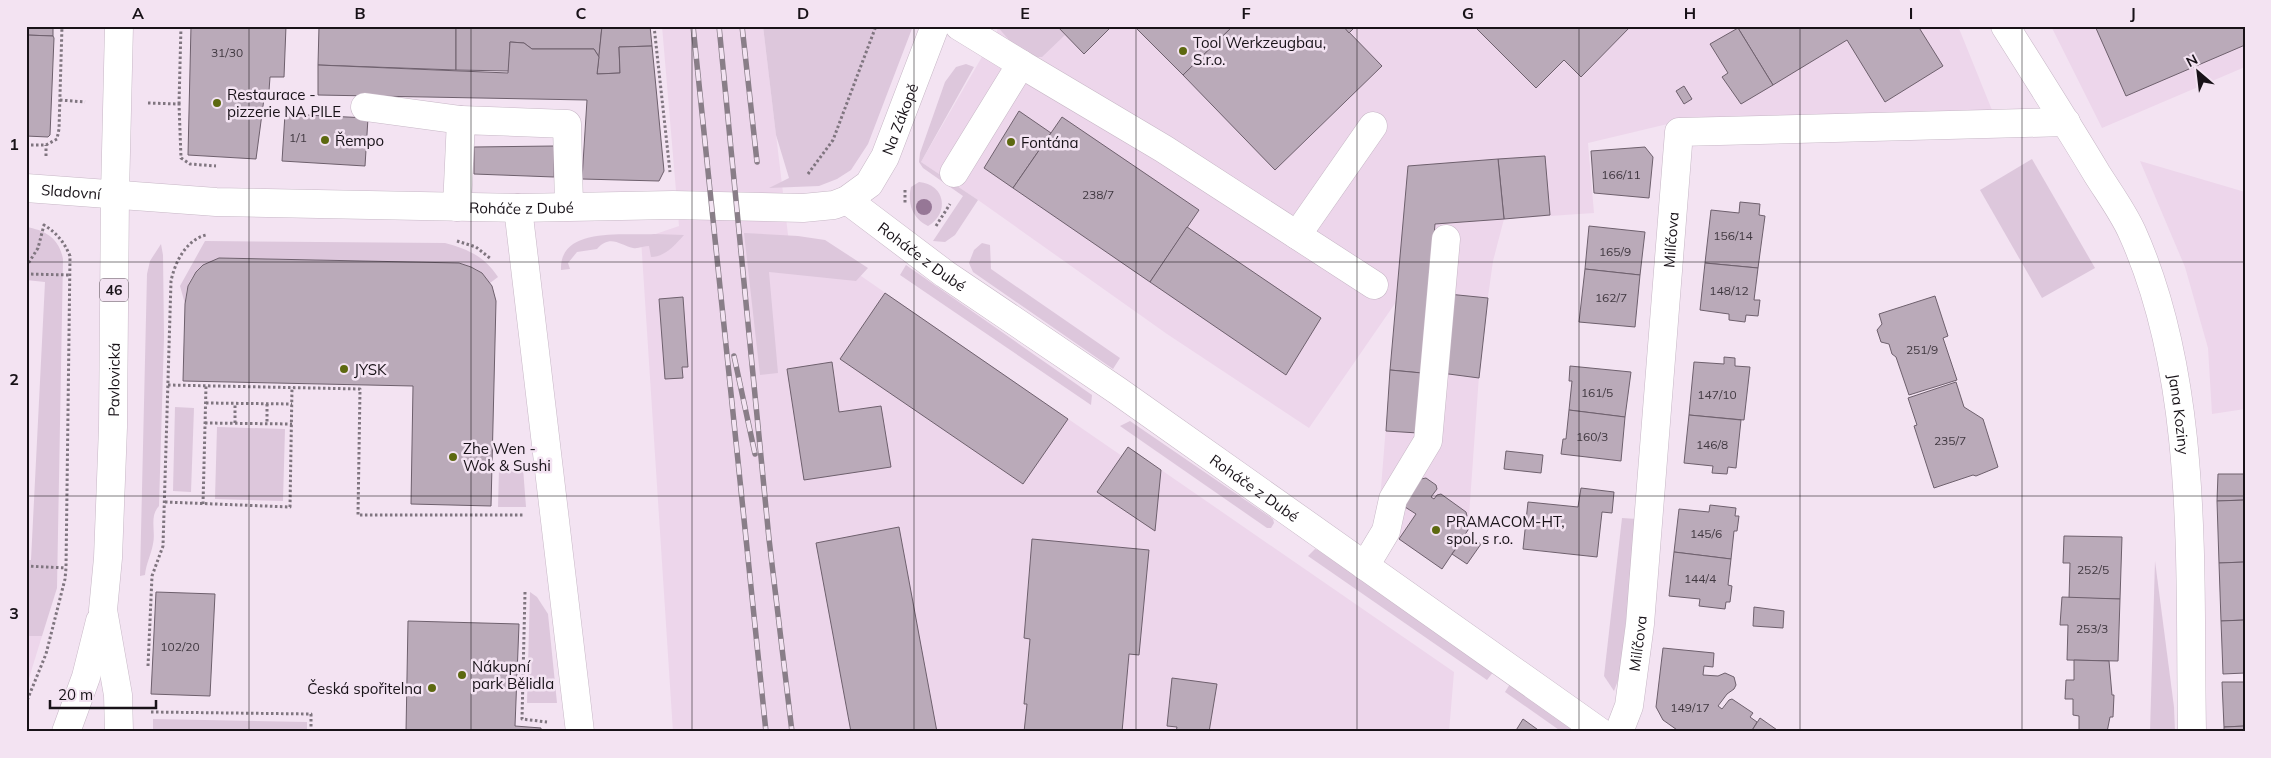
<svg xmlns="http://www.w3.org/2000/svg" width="2271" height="758" viewBox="0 0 2271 758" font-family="Mulish,sans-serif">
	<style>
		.built { fill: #edd6eb }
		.green { fill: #ddc7dc }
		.building { fill: #baaab9; stroke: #6e606d }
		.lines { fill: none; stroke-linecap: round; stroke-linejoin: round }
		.minor-casing { stroke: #c7b7c6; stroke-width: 29 }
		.major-casing { stroke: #c7b7c6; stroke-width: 29 }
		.path { stroke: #7f757f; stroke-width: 3; stroke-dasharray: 2.5 2.5; stroke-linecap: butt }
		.minor { stroke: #fff; stroke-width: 28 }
		.major { stroke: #fff; stroke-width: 28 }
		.rail-casing { stroke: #897e88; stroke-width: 5.5 }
		.rail { stroke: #f3e3f2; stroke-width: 4; stroke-dasharray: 11; stroke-linecap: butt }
		.tree { fill: #967796 }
		.grid { fill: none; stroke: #181218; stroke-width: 1; stroke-opacity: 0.55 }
		.poi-dot { fill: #5d6910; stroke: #f3e3f2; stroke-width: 2 }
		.labels { text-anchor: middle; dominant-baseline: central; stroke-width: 5; stroke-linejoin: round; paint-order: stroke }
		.number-label { font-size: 12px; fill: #403840 }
		.shield { fill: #f3e3f2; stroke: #5a5159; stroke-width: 1 }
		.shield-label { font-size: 14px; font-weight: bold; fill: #181218 }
		.poi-label { font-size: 15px; fill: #181218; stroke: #f3e3f2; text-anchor: start }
		.street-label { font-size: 15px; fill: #181218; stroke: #f3e3f2 }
		.neatline { fill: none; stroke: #181218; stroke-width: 2 }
		.grid-label { font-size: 16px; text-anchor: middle; font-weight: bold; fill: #181218 }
	</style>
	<rect width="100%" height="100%" fill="#f3e3f2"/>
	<!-- built -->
	<g class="built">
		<polygon points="662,26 763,26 792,268 772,272 861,276 1122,456 1128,447 1454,672 1449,732 673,732 641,239 679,226"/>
		<polygon points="998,26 1958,26 1994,115 1676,122 1588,143 1594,213 1504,219 1493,261 1481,347 1468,530 1442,569 1378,525 1396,302 1309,428 1167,334 978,200 921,162 997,31"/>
		<polygon points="2051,26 2245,26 2245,67 2102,128"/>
		<polygon points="2140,161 2245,192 2245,409 2212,414 2208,348 2185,267"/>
		<polygon points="26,636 42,636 26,688"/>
	</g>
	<!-- green -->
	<g class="green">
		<polygon points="763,26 913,26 868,144 851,170 837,179 819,186 769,188 789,178 776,135"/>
		<path d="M997 26H1057L1065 35 1042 57C1023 58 1009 40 997 26Z"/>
		<polygon points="966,64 974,67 921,162 978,200 955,235 945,242 933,241 963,196 923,168 919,162 920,153 945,82 956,67"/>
		<polygon points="2032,159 2095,268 2042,298 1980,190"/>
		<path d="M919 182C945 184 950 213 928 226 913 219 907 204 911 187Z"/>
		<path d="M26 227C45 230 59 238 63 259L57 588 42 636H26V560H31L45 282 26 280Z"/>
		<polygon points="744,233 798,236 825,240 868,268 856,281 769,272 778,373 760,375"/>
		<path d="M654 234 684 235C675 245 665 257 651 257L649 246C644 246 638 249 633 248 620 245 610 234 597 249L577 252 568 263 570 269 561 270C559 226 624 236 654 234Z"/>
		<path d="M205 241 445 243C468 249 485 257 498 277L490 283 476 269 459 263 228 258C210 259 195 268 188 285 186 291 186 299 185 304L180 286Z"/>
		<polygon points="982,243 990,245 991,269 1120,358 1113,369 973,272 969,263 974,250"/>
		<path d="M161 244 163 255 164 337 159 506C149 516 156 532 153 544 151 555 146 564 145 575L140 576 147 274 150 261Z"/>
		<polygon points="906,265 1092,395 1091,405 900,275"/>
		<polygon points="175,407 194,408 191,492 173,491"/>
		<polygon points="1130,421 1273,519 1274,523 1271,528 1267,528 1120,426"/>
		<polygon points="217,427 285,429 283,501 215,499"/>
		<polygon points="523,468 526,507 498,507 499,469"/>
		<polygon points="1622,518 1637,519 1620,675 1614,691 1604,676"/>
		<polygon points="1315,549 1318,550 1494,671 1487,680 1308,556"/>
		<polygon points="2155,561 2174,707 2175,732 2150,732"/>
		<polygon points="530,592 537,597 548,614 557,703 527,703"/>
		<polygon points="1510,684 1580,732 1562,732 1505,692"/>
		<polygon points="153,719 307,722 307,732 153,732"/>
	</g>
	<!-- building -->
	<g class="building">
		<polygon points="26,26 53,26 53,36 26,35"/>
		<polygon points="191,26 286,26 284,77 270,77 269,91 265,91 256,159 188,155"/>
		<polygon points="319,26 456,26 456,70 318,65"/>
		<polygon points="456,26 602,26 599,57 594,49 532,49 524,43 510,42 509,71 456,70"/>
		<polygon points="602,26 650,26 652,46 619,47 620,73 597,74"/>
		<polygon points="1057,26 1112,26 1084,54"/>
		<polygon points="1134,26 1233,26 1183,75"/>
		<polygon points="1233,26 1343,26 1382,66 1275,170 1183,75"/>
		<polygon points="1343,26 1356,26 1349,33"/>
		<polygon points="1474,26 1631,26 1581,77 1564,60 1536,88"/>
		<polygon points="1741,26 1918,26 1943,66 1885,102 1847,40 1773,85 1738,28"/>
		<polygon points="2095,26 2245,26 2245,45 2126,96"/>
		<polygon points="1738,28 1773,85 1741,104 1722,77 1728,73 1710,44"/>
		<polygon points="26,35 53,36 54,38 50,135 48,137 26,136"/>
		<polygon points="510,42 524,43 532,49 594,49 599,57 597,74 620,73 619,47 652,46 664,171 659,181 582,179 587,100 318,95 318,65 508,73"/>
		<polygon points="1684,86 1692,99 1684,104 1676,91"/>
		<polygon points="1019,111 1051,133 1013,188 984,168"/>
		<polygon points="285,114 368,118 365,166 282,161"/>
		<polygon points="1062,117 1199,210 1150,282 1013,188"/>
		<polygon points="554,146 554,177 474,174 474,147"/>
		<polygon points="1645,147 1653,157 1649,198 1594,193 1591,151"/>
		<polygon points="1545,156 1550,215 1504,219 1498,159"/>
		<polygon points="1498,159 1504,219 1435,224 1422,373 1390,370 1408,166"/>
		<polygon points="1740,202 1760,204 1759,215 1765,216 1758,268 1705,263 1711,210 1739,213"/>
		<polygon points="1589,226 1645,232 1640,275 1585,269"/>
		<polygon points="1187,227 1321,318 1286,375 1150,282"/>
		<polygon points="219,258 459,263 471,267 482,273 492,286 496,301 491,506 411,504 413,386 183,381 185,304 188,286 196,272 203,265"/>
		<polygon points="1705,263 1758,268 1754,300 1760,300 1758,316 1746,315 1745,322 1729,320 1729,314 1700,310"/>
		<polygon points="1585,269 1640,275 1635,327 1579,322"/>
		<polygon points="885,293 1068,419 1023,484 840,359"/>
		<polygon points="1448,294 1488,298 1479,378 1441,373"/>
		<polygon points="1935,296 1948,336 1943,338 1957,380 1909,395 1896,357 1892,354 1889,344 1881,342 1877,330 1882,324 1879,314"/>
		<polygon points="683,297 688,367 682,367 683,378 665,379 659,299"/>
		<polygon points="1724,357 1735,358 1735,366 1750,367 1744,420 1689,415 1694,362 1724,364"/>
		<polygon points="832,362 839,412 881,406 891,467 804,480 787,369"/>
		<polygon points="1570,366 1631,372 1625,417 1569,410 1572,381 1569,381"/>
		<polygon points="1390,370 1422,373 1418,433 1386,431"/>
		<polygon points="1956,382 1964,407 1983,419 1998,467 1976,476 1973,475 1934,488 1914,426 1917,425 1908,398"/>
		<polygon points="1569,410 1625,417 1621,461 1561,454 1563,439 1566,439"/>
		<polygon points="1689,415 1741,420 1736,468 1728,467 1727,474 1712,473 1713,466 1684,463"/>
		<polygon points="1128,447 1161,470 1155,531 1097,492"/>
		<polygon points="1506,451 1543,455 1541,473 1504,469"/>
		<polygon points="2218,474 2245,474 2245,500 2217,501"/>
		<polygon points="1426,478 1436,485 1437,489 1431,497 1434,499 1437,495 1441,494 1466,512 1467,516 1464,520 1469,523 1468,530 1442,569 1399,539 1416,514 1405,507 1405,504 1421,479"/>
		<polygon points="1581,488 1614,492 1612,513 1602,512 1597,557 1523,549 1528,502 1578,507"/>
		<polygon points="2245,500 2245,562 2219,563 2217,501"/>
		<polygon points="1710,505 1736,508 1735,516 1739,516 1737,531 1734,531 1731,559 1674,552 1679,509 1709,512"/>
		<polygon points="899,527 937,732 851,732 816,543"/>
		<polygon points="1467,534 1481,544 1467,564 1452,554"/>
		<polygon points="2064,536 2122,537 2120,599 2069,598 2070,563 2063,563"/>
		<polygon points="1032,539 1149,550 1139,655 1129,654 1122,732 1024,732 1027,704 1024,704 1030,639 1024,638"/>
		<polygon points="1674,552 1731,559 1728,585 1732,586 1730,602 1726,602 1725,609 1699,606 1700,599 1669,596"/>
		<polygon points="2245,562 2245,620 2221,621 2219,563"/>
		<polygon points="156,592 215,594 210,696 151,694"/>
		<polygon points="2062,597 2120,599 2118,661 2067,660 2068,625 2060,625"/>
		<polygon points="1754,607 1784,611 1783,628 1753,626"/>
		<polygon points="2245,620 2245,673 2223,674 2221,621"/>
		<polygon points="408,621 519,624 515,726 541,728 541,732 406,732"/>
		<polygon points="1663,648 1714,653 1713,667 1704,666 1703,675 1718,676 1725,673 1734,677 1736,685 1734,689 1727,694 1718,706 1722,709 1729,700 1732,699 1753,713 1750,717 1757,722 1751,732 1680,732 1663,720 1656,707"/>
		<polygon points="2074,660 2109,661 2112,695 2114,695 2113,717 2110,717 2107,732 2079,732 2079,716 2073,715 2073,699 2065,699 2066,680 2074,680"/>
		<polygon points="1172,678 1217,684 1209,732 1176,732 1177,727 1167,726"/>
		<polygon points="2222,682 2245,682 2245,726 2224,727"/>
		<polygon points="1760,718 1780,732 1751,732"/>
		<polygon points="1523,719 1541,732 1515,732"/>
		<polygon points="2245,726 2245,732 2224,732 2224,727"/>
	</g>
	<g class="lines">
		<!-- minor casing -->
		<g class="minor-casing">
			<g id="minor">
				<path id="s1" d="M2005 26C2036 75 2067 124 2097 174 2109 193 2123 212 2132 232 2200 383 2189 569 2192 732"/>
				<polyline points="1021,64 1164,149 1374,285"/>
				<polyline points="365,107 461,120"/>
				<polyline points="954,173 1021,64 959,26"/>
				<path id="s2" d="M26 188 216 202 518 208 673 205 803 208 834 205 847 200 869 184 885 157 935 26"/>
				<path id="s3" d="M847 200 945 274 1118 391 1600 732"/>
				<polyline points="457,207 461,120 567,124 569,206"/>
				<polyline points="518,208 580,732"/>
				<polyline points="1297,235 1373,126"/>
				<polyline points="1365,566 1386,531 1393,499 1428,441 1446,239"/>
				<path id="s4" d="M1619 732 1629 706 1640 624 1679 132 2066 122"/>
			</g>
		</g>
		<!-- major casing -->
		<g class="major-casing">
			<g id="major">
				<polyline points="66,732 86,677 100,621"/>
				<path id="s5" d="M119 732 118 695 103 610 108 558 113 427 115 194 119 26"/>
			</g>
		</g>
		<!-- path -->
		<g class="path">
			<polyline points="654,26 670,172"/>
			<polyline points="60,100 85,102"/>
			<polyline points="148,103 179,104 181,158 190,164 216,166"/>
			<polyline points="179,104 181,26"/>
			<polyline points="26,145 46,145 57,139 59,129 62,26"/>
			<polyline points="46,156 46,145"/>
			<polyline points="808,174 833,140 876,26"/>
			<polyline points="905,190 905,203"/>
			<polyline points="936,226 950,204"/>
			<polyline points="457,241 476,247 491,259"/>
			<path d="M26 267 38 248 44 225C57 233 64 242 70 256L66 568 65 579 46 654 26 703"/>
			<polyline points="26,274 70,275"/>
			<polyline points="168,385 360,389 358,515 523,515"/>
			<polyline points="206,403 292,404"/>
			<polyline points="267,404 267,423"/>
			<polyline points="205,423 292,424"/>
			<polyline points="235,423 235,403"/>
			<polyline points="165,502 290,507 292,387"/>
			<polyline points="203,504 206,386"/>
			<polyline points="26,566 66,568"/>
			<polyline points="525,592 522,719 547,722"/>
			<path d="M148 666 152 576 163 546 171 281C175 262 186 240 206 235"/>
			<polyline points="151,712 311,714 311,732"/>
		</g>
		<!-- minor -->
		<use href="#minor" class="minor"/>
		<!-- major -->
		<use href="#major" class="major"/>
		<!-- rail casing -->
		<g class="rail-casing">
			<g id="rail">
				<polyline points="693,26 766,732"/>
				<polyline points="719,26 769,539 792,732"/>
				<polyline points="742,26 757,162"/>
				<polyline points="734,356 755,454"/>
			</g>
		</g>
		<!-- rail -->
		<use href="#rail" class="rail"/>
	</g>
	<!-- trees -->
	<circle class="tree" cx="924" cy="207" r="8"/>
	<!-- grid -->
	<path class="grid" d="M249 26V732M471 26V732M692 26V732M914 26V732M1136 26V732M1357 26V732M1579 26V732M1800 26V732M2022 26V732M26 262H2245M26 496H2245"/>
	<!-- markers -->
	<g class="poi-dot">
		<circle cx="1183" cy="51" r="5"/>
		<circle cx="217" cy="103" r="5"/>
		<circle cx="325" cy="140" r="5"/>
		<circle cx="1011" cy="142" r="5"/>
		<circle cx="344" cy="369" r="5"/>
		<circle cx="453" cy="457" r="5"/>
		<circle cx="1436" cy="530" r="5"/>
		<circle cx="462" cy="675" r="5"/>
		<circle cx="432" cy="688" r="5"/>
	</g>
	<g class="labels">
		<!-- number labels -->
		<g class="number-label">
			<text x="227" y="52">31/30</text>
			<text x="298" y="137">1/1</text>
			<text x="1621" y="174">166/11</text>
			<text x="1098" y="194">238/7</text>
			<text x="1733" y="235">156/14</text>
			<text x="1615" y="251">165/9</text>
			<text x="1729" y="290">148/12</text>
			<text x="1611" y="297">162/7</text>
			<text x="1922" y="349">251/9</text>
			<text x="1597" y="392">161/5</text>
			<text x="1717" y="394">147/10</text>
			<text x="1592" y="436">160/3</text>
			<text x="1950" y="440">235/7</text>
			<text x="1712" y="444">146/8</text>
			<text x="1706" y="533">145/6</text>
			<text x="2093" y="569">252/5</text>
			<text x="1700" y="578">144/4</text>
			<text x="2092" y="628">253/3</text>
			<text x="180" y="646">102/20</text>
			<text x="1690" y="707">149/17</text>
		</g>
		<!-- shield labels -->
		<rect class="shield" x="100" y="278.5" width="28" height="23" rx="4"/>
		<g class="shield-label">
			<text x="114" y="290">46</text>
		</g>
		<!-- poi labels -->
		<g class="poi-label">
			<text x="1193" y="42">Tool Werkzeugbau,<tspan x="1193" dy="17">S.r.o.</tspan></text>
			<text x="227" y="94">Restaurace -<tspan x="227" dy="17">pizzerie NA PILE</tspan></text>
			<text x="335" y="140">Řempo</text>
			<text x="1021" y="142">Fontána</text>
			<text x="354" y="369">JYSK</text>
			<text x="463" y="448">Zhe Wen -<tspan x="463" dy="17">Wok &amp; Sushi</tspan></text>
			<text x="1446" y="521">PRAMACOM-HT,<tspan x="1446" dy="17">spol. s r.o.</tspan></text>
			<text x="472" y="666">Nákupní<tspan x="472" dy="17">park Bělidla</tspan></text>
			<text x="422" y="688" text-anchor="end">Česká spořitelna</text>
		</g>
		<!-- street labels -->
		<g class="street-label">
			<text stroke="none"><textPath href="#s2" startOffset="922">Na Zákopě</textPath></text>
			<text stroke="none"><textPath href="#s2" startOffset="45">Sladovní</textPath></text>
			<text stroke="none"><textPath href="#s2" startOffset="496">Roháče z Dubé</textPath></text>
			<text stroke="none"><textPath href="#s4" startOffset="496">Milíčova</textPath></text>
			<text stroke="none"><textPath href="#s3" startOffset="94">Roháče z Dubé</textPath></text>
			<text stroke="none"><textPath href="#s5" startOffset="354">Pavlovická</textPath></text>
			<text stroke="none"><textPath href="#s1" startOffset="431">Jana Koziny</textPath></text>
			<text stroke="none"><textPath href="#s3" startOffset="499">Roháče z Dubé</textPath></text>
			<text stroke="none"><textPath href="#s4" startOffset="91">Milíčova</textPath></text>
		</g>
	</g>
	<!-- border -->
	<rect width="2271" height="758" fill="none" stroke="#f3e3f2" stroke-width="55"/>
	<!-- north arrow -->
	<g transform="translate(2198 72) rotate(332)" stroke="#f3e3f2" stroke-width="4" paint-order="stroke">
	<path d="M0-4L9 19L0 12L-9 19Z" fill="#181218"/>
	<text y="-8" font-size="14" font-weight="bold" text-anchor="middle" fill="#181218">N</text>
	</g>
	<!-- scale -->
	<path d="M50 700v8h106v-8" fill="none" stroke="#181218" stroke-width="2.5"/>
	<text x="58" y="700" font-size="15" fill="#181218" stroke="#f3e3f2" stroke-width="4" paint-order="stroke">20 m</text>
	<rect x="28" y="28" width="2216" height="702" class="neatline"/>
	<g class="grid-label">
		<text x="138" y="19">A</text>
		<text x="360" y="19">B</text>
		<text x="581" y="19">C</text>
		<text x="803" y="19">D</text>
		<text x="1025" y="19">E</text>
		<text x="1246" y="19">F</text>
		<text x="1468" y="19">G</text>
		<text x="1690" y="19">H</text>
		<text x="1911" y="19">I</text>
		<text x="2133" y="19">J</text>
		<text x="14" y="150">1</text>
		<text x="14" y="385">2</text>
		<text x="14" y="619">3</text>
	</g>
</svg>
